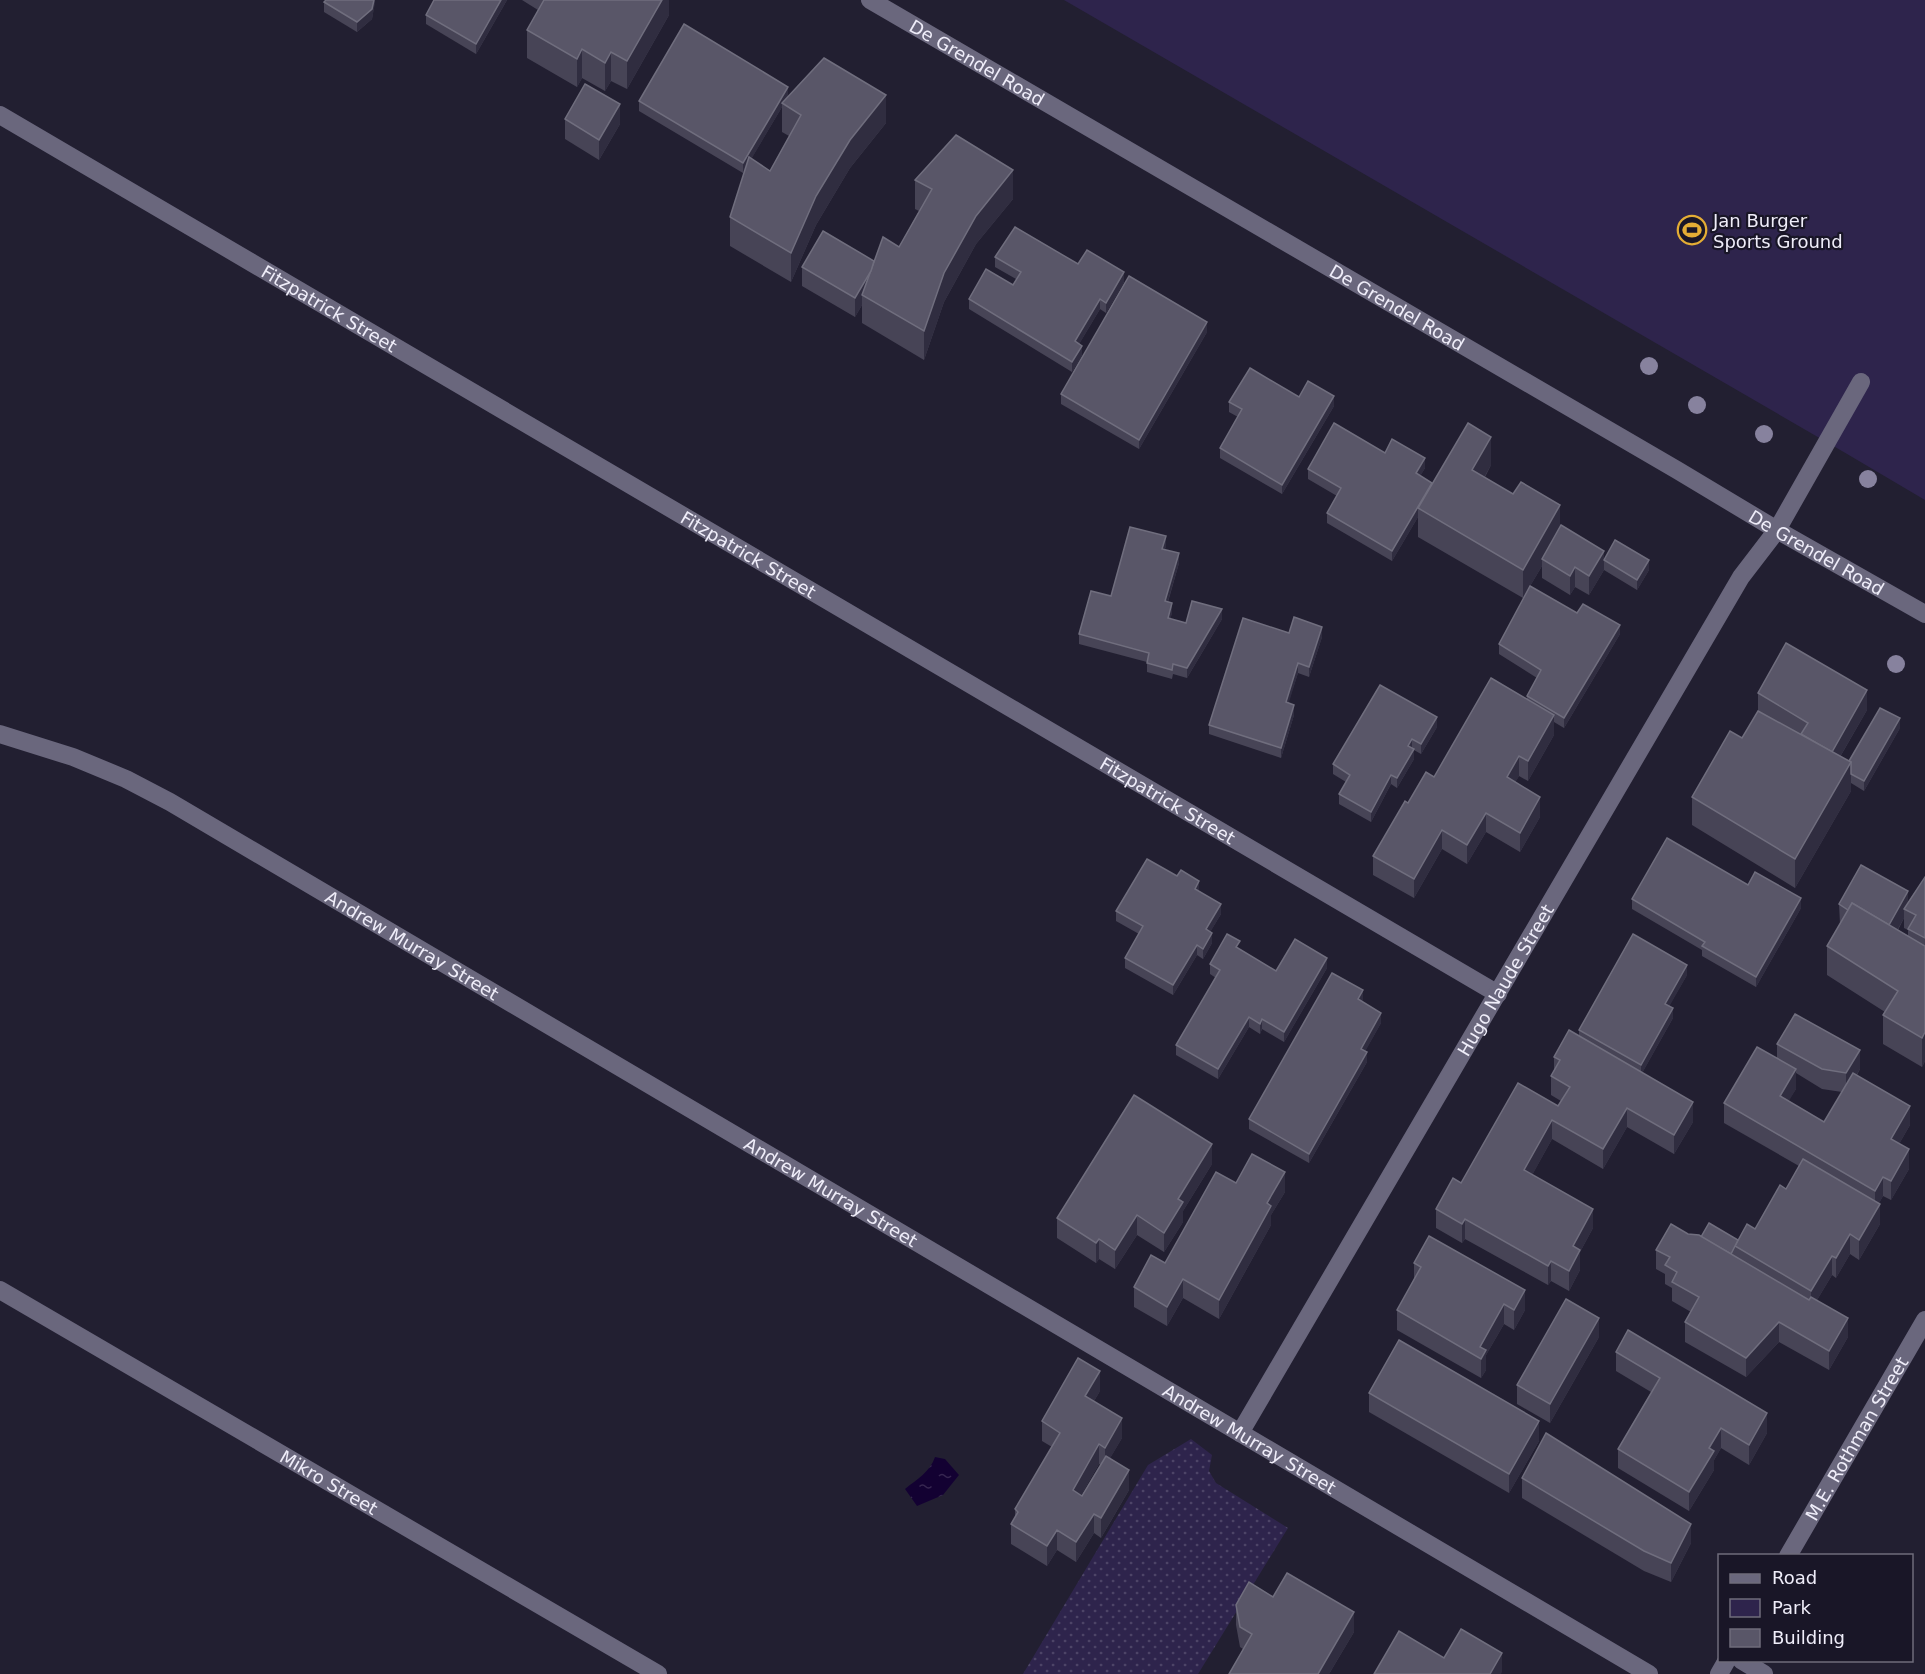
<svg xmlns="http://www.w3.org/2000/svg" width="1925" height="1674" viewBox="0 0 1925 1674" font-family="'DejaVu Sans',sans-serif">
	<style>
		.grass { fill: url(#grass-dots) }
		.park { fill: #2e244c }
		.water { fill: url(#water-ripples) }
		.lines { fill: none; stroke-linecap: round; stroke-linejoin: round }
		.minor { stroke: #6a677d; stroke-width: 18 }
		.tree { fill: #87829e }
		.wall { fill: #474456; fill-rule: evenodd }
		.shaded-wall { fill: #302d40 }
		.building { fill: #595668; stroke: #706e7e; stroke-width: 1.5 }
		.labels { text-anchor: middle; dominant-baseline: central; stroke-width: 4.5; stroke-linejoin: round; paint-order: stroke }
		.street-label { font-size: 18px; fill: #efedf9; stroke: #191627 }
		.poi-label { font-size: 18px; fill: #efedf9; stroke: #191627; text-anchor: start }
	</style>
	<defs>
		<pattern id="grass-dots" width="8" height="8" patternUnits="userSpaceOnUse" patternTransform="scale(1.5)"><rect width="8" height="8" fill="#2e244c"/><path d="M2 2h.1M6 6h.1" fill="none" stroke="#4d4467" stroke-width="1.8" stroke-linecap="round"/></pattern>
		<pattern id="water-ripples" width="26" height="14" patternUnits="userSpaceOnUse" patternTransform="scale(1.5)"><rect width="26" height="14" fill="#130132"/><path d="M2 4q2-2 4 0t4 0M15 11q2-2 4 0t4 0" fill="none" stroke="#362650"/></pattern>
	</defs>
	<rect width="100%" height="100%" fill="#221f31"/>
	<!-- grass -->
	<polygon class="grass" points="1191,1439 1212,1455 1209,1471 1216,1483 1288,1528 1198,1674 1023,1674 1148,1465"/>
	<!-- park -->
	<polygon class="park" points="1064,0 1925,0 1925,500 1842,451"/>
	<!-- water -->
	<path class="water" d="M935 1457 945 1459 959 1475 943 1495 917 1506 905 1489C917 1479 930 1472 935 1457Z"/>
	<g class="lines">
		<!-- minor -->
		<g class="minor">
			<path id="s1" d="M870 0 1677 470 1777 530 1925 614"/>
			<path id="s2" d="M0 115 1498 994"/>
			<path id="s3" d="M0 734 73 757 126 779 170 802 1649 1674"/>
			<path id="s4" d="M0 1290 658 1674"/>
			<path id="s5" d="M1240 1433 1741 577 1777 530 1861 382"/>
			<path id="s6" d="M1788 1556 1925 1320"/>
			<polyline points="1741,1660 1764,1674"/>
			<polyline points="1719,1674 1727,1660"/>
		</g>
	</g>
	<!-- trees -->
	<g class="tree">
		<circle cx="1649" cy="366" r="9"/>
		<circle cx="1697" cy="405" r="9"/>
		<circle cx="1764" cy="434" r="9"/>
		<circle cx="1868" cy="479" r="9"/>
		<circle cx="1896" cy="664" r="9"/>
	</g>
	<!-- wall -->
	<g class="wall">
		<polygon points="375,0 372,19 357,32 324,12 324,2"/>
		<polygon points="434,0 507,0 476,54 426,24 426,15"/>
		<polygon points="522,0 669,0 669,15 627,89 611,81 605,91 582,78 577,87 527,58 527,30 538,10"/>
		<path d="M788 96 886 123 850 168 816 225 791 282 730 246V217L746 168 743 173 639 111V101ZM782 107V132L789 136 770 171 751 159Z"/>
		<polygon points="565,119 620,124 599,160 565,139"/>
		<polygon points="915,180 1013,199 976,244 944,302 924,360 862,323 862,305 855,317 802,286 802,267 874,261 899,247 919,211 915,209"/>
		<polygon points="995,257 1078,264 1124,282 1106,313 1100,309 1079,344 1082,355 1072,372 969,309 969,299 1013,285 1016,279 995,267"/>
		<polygon points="1207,332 1139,449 1061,404 1061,394"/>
		<polygon points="1299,397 1334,406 1282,494 1220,458 1220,448 1238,417 1229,412 1229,402"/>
		<polygon points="1385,453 1425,468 1420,476 1432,483 1491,465 1485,477 1560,526 1604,560 1649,570 1637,590 1604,570 1589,595 1575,587 1570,595 1542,578 1542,566 1523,598 1418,537 1418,517 1392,561 1327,523 1327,513 1337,496 1308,479 1308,469"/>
		<polygon points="1166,546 1165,549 1179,563 1168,602 1172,613 1170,619 1186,623 1222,619 1187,678 1173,674 1172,679 1147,672 1147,662 1079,644 1079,634 1111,596"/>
		<polygon points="1577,613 1620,634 1564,728 1554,722 1554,735 1528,781 1519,776 1515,782 1540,817 1520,852 1486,832 1467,864 1442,849 1414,898 1373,875 1373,856 1408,803 1434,777 1527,700 1527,696 1537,678 1499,654 1499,644"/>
		<polygon points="1289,633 1322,637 1309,677 1298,673 1288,703 1294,715 1281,758 1209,734 1209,725"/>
		<polygon points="1758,693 1867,710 1840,757 1849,761 1900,728 1864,791 1851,783 1851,791 1795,888 1692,825 1692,797 1742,738 1758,711"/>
		<polygon points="1437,727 1421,754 1414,750 1414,759 1397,788 1391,784 1371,822 1339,804 1339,794 1346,782 1333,774 1333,764"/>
		<path d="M1925 877V1061L1922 1067 1883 1044V1015L1885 1012 1827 975V946L1840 924 1839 904 1908 902ZM1904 918V928L1908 930V936L1898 930Z"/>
		<polygon points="1748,885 1801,908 1756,987 1702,956 1702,950 1632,909 1632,899"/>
		<polygon points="1199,891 1221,914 1210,932 1212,943 1203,959 1197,955 1173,995 1125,968 1125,958 1139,934 1116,921 1116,911"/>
		<polygon points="1240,949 1276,971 1327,968 1284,1042 1262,1029 1260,1034 1249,1027 1218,1079 1176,1055 1176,1045 1216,978 1210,974 1210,964"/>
		<polygon points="1687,975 1669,1006 1673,1018 1642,1073 1693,1122 1674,1154 1627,1127 1603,1169 1552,1139 1532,1175 1593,1228 1580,1252 1580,1270 1569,1291 1551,1281 1548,1285 1465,1239 1462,1243 1436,1228 1436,1209 1461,1183 1558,1106 1561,1101 1551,1095 1551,1076 1554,1071 1554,1057 1579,1036 1579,1030"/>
		<polygon points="1363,1000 1362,1001 1381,1023 1365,1051 1367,1062 1309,1163 1249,1129 1249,1119"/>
		<path d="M1777 1044 1860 1069 1857 1075 1910 1125 1899 1144 1909 1169 1891 1200 1883 1196 1879 1203 1880 1224 1859 1260 1850 1254 1836 1278 1832 1275 1817 1300 1848 1337 1829 1370 1779 1342 1746 1377 1685 1342V1322L1691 1312 1672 1301V1288L1665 1284V1274L1656 1269V1250L1688 1234 1701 1237 1738 1240 1755 1229 1786 1189 1799 1166 1724 1123V1103L1777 1059ZM1796 1073 1822 1089 1842 1092 1824 1122 1788 1101 1796 1089Z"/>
		<polygon points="1212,1164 1183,1211 1183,1222 1164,1252 1137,1235 1115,1269 1099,1259 1096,1263 1057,1238 1057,1218"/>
		<polygon points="1236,1183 1285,1192 1271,1215 1271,1225 1219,1319 1183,1298 1167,1326 1134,1307 1134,1287 1165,1263"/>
		<polygon points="1414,1263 1525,1310 1514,1330 1504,1324 1486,1355 1486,1370 1481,1378 1397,1330 1397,1310 1414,1280"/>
		<polygon points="1599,1337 1550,1423 1517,1404 1517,1385"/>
		<polygon points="1616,1352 1767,1433 1749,1465 1721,1448 1714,1460 1714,1470 1689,1511 1618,1468 1618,1449 1651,1392 1616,1371"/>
		<path d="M1100 1391 1094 1401 1122 1438 1110 1458 1129 1490 1101 1538 1094 1533 1076 1562 1057 1550 1047 1566 1011 1544V1524L1015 1518V1509L1052 1447 1042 1441V1421ZM1099 1464 1101 1465 1082 1496 1081 1495Z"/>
		<polygon points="1369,1393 1539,1441 1509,1493 1369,1412"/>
		<polygon points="1522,1478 1691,1543 1671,1582 1644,1571 1522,1498"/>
		<polygon points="1273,1597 1354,1632 1329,1674 1229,1674 1243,1649 1240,1647 1236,1625 1236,1605"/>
	</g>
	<!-- shaded-wall -->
	<g class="shaded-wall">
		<polygon points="374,0 375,0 375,3 372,19 357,32 357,22"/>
		<polygon points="501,0 507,0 476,54 476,44"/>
		<polygon points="662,0 669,0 669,15 627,89 627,61"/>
		<polygon points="582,49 582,78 577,87 577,59"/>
		<polygon points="611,52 611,81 605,91 605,63"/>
		<polygon points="788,87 788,97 782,103 782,107 743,173 743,163"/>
		<polygon points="886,95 886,123 850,168 816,225 791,282 791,253 816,196 850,140"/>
		<polygon points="620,104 620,124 599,160 599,140"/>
		<polygon points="1013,170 1013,199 976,244 944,302 924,360 924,331 944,273 976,216"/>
		<polygon points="876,262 862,295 862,305 855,317 855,298"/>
		<polygon points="1124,272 1124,282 1106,313 1106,303"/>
		<polygon points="1100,299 1100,309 1075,351 1075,341"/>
		<polygon points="1207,322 1207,332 1139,449 1139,440"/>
		<polygon points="1082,346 1082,355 1072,372 1072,362"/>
		<polygon points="1334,396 1334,406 1282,494 1282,485"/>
		<polygon points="1491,437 1491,465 1472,499 1472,470"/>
		<polygon points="1425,458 1425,468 1416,483 1416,473"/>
		<polygon points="1432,483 1418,508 1418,517 1392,561 1392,551"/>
		<polygon points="1560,505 1560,534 1542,559 1542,566 1523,598 1523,570"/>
		<polygon points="1166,536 1166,546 1162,559 1162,549"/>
		<polygon points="1604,551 1604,570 1589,595 1589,576"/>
		<polygon points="1179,553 1179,563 1165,611 1165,601"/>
		<polygon points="1649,560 1649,570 1637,590 1637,580"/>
		<polygon points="1575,567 1575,587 1570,595 1570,576"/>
		<polygon points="1172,603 1172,613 1168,628 1168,618"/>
		<polygon points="1222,609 1222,619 1187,678 1187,668"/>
		<polygon points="1620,625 1620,634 1564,728 1564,718"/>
		<polygon points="1322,627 1322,637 1309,677 1309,667"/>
		<polygon points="1298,663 1298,673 1286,712 1286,702"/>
		<polygon points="1867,690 1867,710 1830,774 1830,755"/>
		<polygon points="1294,705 1294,715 1281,758 1281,748"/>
		<polygon points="1554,715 1554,735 1528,781 1528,761"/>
		<polygon points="1437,717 1437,727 1421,754 1421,744"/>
		<polygon points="1900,718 1900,728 1864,791 1864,781"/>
		<polygon points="1412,739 1412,749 1408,746"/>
		<polygon points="1414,749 1414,759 1397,788 1397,778"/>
		<polygon points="1519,756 1519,776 1507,797 1507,777"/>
		<polygon points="1851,762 1851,791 1795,888 1795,859"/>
		<polygon points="1391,775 1391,784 1371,822 1371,812"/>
		<polygon points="1540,797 1540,817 1520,852 1520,833"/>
		<polygon points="1486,813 1486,832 1467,864 1467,845"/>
		<polygon points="1442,830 1442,849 1414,898 1414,879"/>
		<polygon points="1199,881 1199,891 1195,889"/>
		<polygon points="1908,891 1908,911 1904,909 1904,918 1886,950 1886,931"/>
		<polygon points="1801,898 1801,908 1756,987 1756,977"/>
		<polygon points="1221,904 1221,914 1206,939 1206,929"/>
		<polygon points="1212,933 1212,943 1203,959 1203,949"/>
		<polygon points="1197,945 1197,955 1173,995 1173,985"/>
		<polygon points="1327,958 1327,968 1284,1042 1284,1032"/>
		<polygon points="1687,965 1687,975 1665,1014 1665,1004"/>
		<polygon points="1363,990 1363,1000 1358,1009 1358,999"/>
		<polygon points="1673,1008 1673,1018 1641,1075 1641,1065"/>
		<polygon points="1381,1013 1381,1023 1361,1059 1361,1049"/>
		<polygon points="1249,1017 1249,1027 1218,1079 1218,1069"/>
		<polygon points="1262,1019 1262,1029 1260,1034 1260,1024"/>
		<polygon points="1925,1032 1925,1061 1922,1067 1922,1038"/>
		<polygon points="1860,1050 1860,1069 1846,1092 1846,1073"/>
		<polygon points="1367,1052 1367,1062 1309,1163 1309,1154"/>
		<polygon points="1796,1069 1796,1089 1780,1116 1780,1096"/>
		<polygon points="1693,1102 1693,1122 1674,1154 1674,1135"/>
		<polygon points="1910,1106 1910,1125 1891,1158 1891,1139"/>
		<polygon points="1627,1108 1627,1127 1603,1169 1603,1149"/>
		<polygon points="1552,1120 1552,1139 1524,1190 1524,1170"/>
		<polygon points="1212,1144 1212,1164 1183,1211 1183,1222 1164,1252 1164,1233 1178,1199"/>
		<polygon points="1909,1149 1909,1169 1891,1200 1891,1181"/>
		<polygon points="1285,1172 1285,1192 1271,1215 1271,1225 1219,1319 1219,1300 1267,1203"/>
		<polygon points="1883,1177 1883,1196 1875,1211 1875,1191"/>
		<polygon points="1880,1204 1880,1224 1859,1260 1859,1240"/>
		<polygon points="1593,1209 1593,1228 1580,1252 1580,1270 1569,1291 1569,1271 1573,1246"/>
		<polygon points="1137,1215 1137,1235 1115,1269 1115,1250"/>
		<polygon points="1465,1219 1465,1239 1462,1243 1462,1224"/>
		<polygon points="1850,1234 1850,1254 1836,1278 1836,1258"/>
		<polygon points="1099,1239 1099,1259 1096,1263 1096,1243"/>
		<polygon points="1832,1256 1832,1275 1811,1310 1811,1291"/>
		<polygon points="1551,1261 1551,1281 1548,1285 1548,1266"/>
		<polygon points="1183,1279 1183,1298 1167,1326 1167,1307"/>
		<polygon points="1525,1290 1525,1310 1514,1330 1514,1310"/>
		<polygon points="1504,1304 1504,1324 1486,1355 1486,1370 1481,1378 1481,1359 1480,1347"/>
		<polygon points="1599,1318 1599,1337 1550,1423 1550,1404"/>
		<polygon points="1848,1318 1848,1337 1829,1370 1829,1351"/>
		<polygon points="1779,1322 1779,1342 1746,1377 1746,1358"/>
		<polygon points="1100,1371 1100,1391 1085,1416 1085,1396"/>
		<polygon points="1767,1413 1767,1433 1749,1465 1749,1445"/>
		<polygon points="1122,1418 1122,1438 1105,1467 1105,1448"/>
		<polygon points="1539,1421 1539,1441 1509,1493 1509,1474"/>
		<polygon points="1721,1428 1721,1448 1714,1460 1714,1470 1689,1511 1689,1492 1709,1448"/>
		<polygon points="1099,1444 1099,1464 1073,1509 1073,1490"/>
		<polygon points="1129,1470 1129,1490 1101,1538 1101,1518"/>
		<polygon points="1094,1514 1094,1533 1076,1562 1076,1542"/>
		<polygon points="1691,1524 1691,1543 1671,1582 1671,1563"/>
		<polygon points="1057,1530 1057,1550 1047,1566 1047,1546"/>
		<polygon points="1354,1612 1354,1632 1329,1674 1318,1674"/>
		<polygon points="1502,1653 1502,1672 1501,1674 1490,1674"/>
	</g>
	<!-- building -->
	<g class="building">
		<polygon points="326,0 374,0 372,9 357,22 324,2"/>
		<polygon points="434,0 501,0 476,44 426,15"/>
		<polygon points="544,0 662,0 627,61 611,52 605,63 582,49 577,59 527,30"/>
		<polygon points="684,24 788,87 743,163 639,101"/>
		<polygon points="824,58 886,95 850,140 816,196 791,253 730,217 749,157 770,171 801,115 782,103"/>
		<polygon points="585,84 620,104 599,140 565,119"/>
		<polygon points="956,135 1013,170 976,216 944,273 924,331 862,295 883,237 899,247 932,189 915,180"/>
		<polygon points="1015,227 1078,264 1087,250 1124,272 1106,303 1100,299 1075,341 1082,346 1072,362 969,299 986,269 1013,285 1021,272 995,257"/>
		<polygon points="823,231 874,261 871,271 855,298 802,267"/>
		<polygon points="1129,276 1207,322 1139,440 1061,394"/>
		<polygon points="1250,368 1299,397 1308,381 1334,396 1282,485 1220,448 1242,409 1229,402"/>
		<polygon points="1334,423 1385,453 1392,439 1425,458 1416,473 1432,483 1392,551 1327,513 1341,488 1308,469"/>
		<polygon points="1468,423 1491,437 1472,470 1513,494 1521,482 1560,505 1523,570 1418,508"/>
		<polygon points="1561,525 1604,551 1589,576 1575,567 1570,576 1542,559"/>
		<polygon points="1130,527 1166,536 1162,549 1179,553 1165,601 1172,603 1168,618 1186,623 1192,601 1222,609 1187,668 1173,664 1172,670 1147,663 1149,653 1079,634 1091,591 1111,596"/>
		<polygon points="1615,540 1649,560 1637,580 1604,560"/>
		<polygon points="1530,586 1577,613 1583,604 1620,625 1564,718 1527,696 1541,670 1499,644"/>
		<polygon points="1294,617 1322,627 1309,667 1298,663 1286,702 1294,705 1281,748 1209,725 1243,618 1289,633"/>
		<polygon points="1786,643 1867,690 1832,752 1801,734 1808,723 1758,693"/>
		<polygon points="1491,678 1554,715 1528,761 1519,756 1507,777 1540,797 1520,833 1486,813 1467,845 1442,830 1414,879 1373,856 1405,801 1408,803 1426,772 1434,777"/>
		<polygon points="1380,685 1437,717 1421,744 1412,739 1408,746 1414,749 1397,778 1391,775 1371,812 1339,794 1350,775 1333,764"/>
		<polygon points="1880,708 1900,718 1864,781 1851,774 1851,762 1849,761"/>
		<polygon points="1758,711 1851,762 1795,859 1692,797 1730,731 1742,738"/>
		<polygon points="1667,838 1748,885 1755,872 1801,898 1756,977 1702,946 1705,942 1632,899"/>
		<polygon points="1147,859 1177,876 1181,870 1199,881 1195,889 1221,904 1206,929 1212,933 1203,949 1197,945 1173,985 1125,958 1143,926 1116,911"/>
		<polygon points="1861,865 1908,891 1889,925 1852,903 1848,910 1839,904"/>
		<polygon points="1925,877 1925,938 1908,929 1916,915 1904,909"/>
		<polygon points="1852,903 1925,946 1925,1032 1922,1038 1883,1015 1898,991 1827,946"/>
		<polygon points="1227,934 1240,941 1236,947 1276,971 1295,939 1327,958 1284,1032 1262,1019 1260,1024 1249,1017 1218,1069 1176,1045 1220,970 1210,964"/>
		<polygon points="1633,934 1687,965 1665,1004 1673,1008 1641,1065 1579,1030"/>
		<polygon points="1332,973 1363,990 1358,999 1381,1013 1361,1049 1367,1052 1309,1154 1249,1119"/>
		<polygon points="1795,1014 1860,1050 1846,1073 1822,1069 1777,1044"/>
		<polygon points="1569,1030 1693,1102 1674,1135 1627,1108 1603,1149 1552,1120 1524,1170 1593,1209 1573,1246 1580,1250 1569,1271 1551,1261 1548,1266 1465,1219 1462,1224 1436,1209 1453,1178 1461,1183 1518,1083 1558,1106 1570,1087 1551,1076 1560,1060 1554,1057"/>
		<polygon points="1757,1047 1796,1069 1780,1096 1824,1122 1853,1073 1910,1106 1891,1139 1909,1149 1891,1181 1883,1177 1875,1191 1724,1103"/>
		<polygon points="1134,1095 1212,1144 1178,1199 1183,1202 1164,1233 1137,1215 1115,1250 1099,1239 1096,1243 1057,1218"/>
		<polygon points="1252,1154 1285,1172 1267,1203 1271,1206 1219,1300 1183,1279 1167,1307 1134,1287 1151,1255 1165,1263 1216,1172 1236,1183"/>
		<polygon points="1803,1159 1880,1204 1859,1240 1850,1234 1836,1258 1832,1256 1811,1291 1735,1246 1747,1224 1755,1229 1780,1185 1786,1189"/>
		<polygon points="1709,1223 1738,1240 1731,1254 1701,1237"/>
		<polygon points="1671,1224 1688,1234 1699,1235 1809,1300 1811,1297 1848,1318 1829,1351 1779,1322 1746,1358 1685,1322 1699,1297 1672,1282 1677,1272 1665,1265 1670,1257 1656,1250"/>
		<polygon points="1429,1236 1525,1290 1514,1310 1504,1304 1480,1347 1486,1350 1481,1359 1397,1310 1421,1267 1414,1263"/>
		<polygon points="1566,1299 1599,1318 1550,1404 1517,1385"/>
		<polygon points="1628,1330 1767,1413 1749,1445 1721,1428 1709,1448 1714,1451 1689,1492 1618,1449 1660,1378 1616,1352"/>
		<polygon points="1399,1340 1539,1421 1509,1474 1369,1393"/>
		<polygon points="1078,1358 1100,1371 1085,1396 1122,1418 1105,1448 1099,1444 1073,1490 1082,1496 1106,1456 1129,1470 1101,1518 1094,1514 1076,1542 1057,1530 1047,1546 1011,1524 1018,1512 1015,1509 1060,1433 1042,1421"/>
		<polygon points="1546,1433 1691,1524 1671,1563 1644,1551 1522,1478"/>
		<polygon points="1287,1573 1354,1612 1318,1674 1229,1674 1252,1634 1240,1627 1236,1605 1249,1582 1273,1597"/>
		<polygon points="1461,1629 1502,1653 1490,1674 1374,1674 1399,1631 1444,1658"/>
	</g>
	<!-- icons -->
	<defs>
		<g id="stadium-ring" transform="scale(1.5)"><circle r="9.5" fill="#191627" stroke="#e4ad35" stroke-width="1.5"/><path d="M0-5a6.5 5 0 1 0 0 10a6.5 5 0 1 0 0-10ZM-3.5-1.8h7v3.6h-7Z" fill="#e4ad35"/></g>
	</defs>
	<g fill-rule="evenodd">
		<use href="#stadium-ring" x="1692" y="230"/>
	</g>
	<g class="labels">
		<!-- street labels -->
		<g class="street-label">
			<text stroke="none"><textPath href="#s1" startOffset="124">De Grendel Road</textPath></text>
			<text stroke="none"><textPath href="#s1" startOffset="610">De Grendel Road</textPath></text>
			<text stroke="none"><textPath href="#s2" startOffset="382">Fitzpatrick Street</textPath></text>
			<text stroke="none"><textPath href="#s1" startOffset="1096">De Grendel Road</textPath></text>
			<text stroke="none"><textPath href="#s2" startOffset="868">Fitzpatrick Street</textPath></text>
			<text stroke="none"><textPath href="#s2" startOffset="1354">Fitzpatrick Street</textPath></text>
			<text stroke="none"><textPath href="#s3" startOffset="465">Andrew Murray Street</textPath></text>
			<text stroke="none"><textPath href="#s5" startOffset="525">Hugo Naude Street</textPath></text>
			<text stroke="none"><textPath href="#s3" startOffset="951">Andrew Murray Street</textPath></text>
			<text stroke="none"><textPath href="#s3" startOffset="1437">Andrew Murray Street</textPath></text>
			<text stroke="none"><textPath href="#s6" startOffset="136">M.E. Rothman Street</textPath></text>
			<text stroke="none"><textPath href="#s4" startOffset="381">Mikro Street</textPath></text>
		</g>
		<!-- poi labels -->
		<g class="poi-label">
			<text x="1713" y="220">Jan Burger<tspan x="1713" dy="21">Sports Ground</tspan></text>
		</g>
	</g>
	<!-- legend -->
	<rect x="1718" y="1554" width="195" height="108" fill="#191627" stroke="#6f6c7b" stroke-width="1.5"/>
	<rect x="1730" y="1574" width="30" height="9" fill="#6a677d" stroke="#6f6c7b" stroke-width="1.5"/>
	<text x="1772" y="1584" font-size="18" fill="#efedf9">Road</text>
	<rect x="1730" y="1599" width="30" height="18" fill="#2e244c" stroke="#6f6c7b" stroke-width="1.5"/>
	<text x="1772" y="1614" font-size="18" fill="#efedf9">Park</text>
	<rect x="1730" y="1629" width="30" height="18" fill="#595668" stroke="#6f6c7b" stroke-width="1.5"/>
	<text x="1772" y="1644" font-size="18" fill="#efedf9">Building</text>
</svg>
